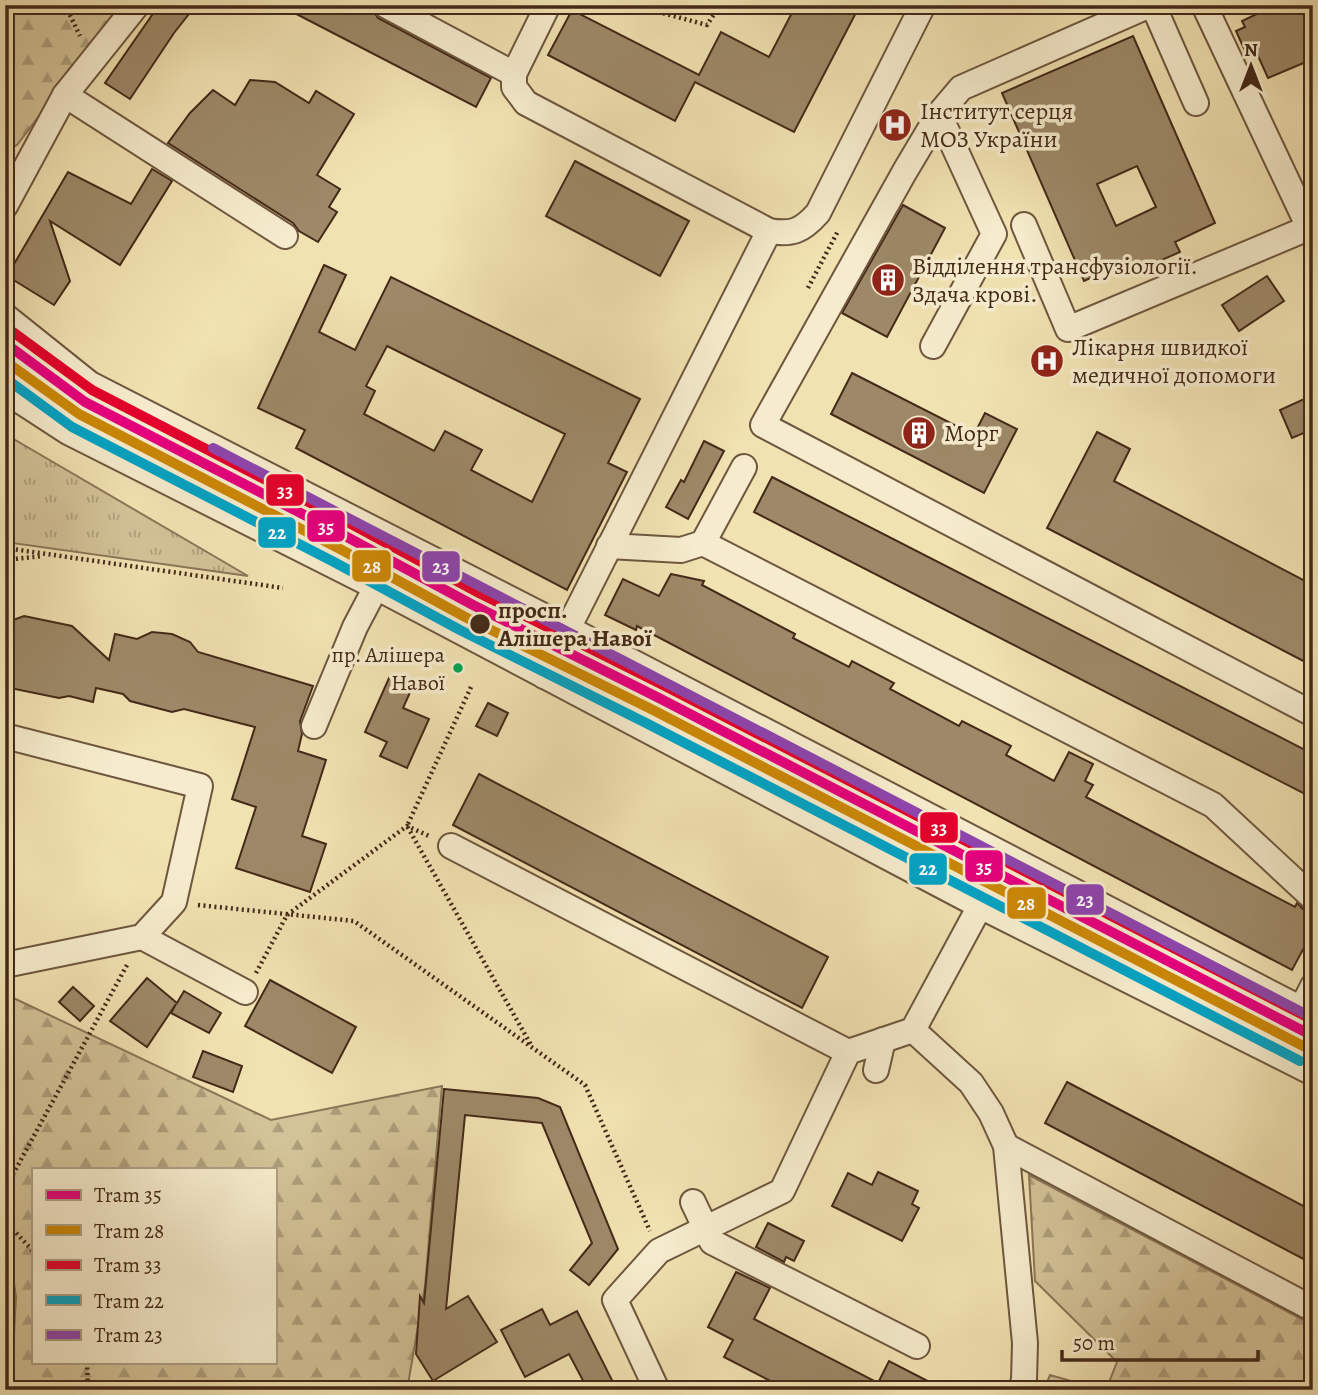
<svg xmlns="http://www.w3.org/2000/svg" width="1318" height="1395" viewBox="0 0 1318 1395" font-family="Alegreya,serif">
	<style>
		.grass { fill: url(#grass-tufts); stroke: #8b7658; stroke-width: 2 }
		.forest { fill: url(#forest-firs); stroke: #8b7658; stroke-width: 2; fill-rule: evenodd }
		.building { fill: #9d8968; stroke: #432918; stroke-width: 2; fill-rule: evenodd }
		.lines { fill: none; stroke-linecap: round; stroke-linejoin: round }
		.minor-casing { stroke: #6e573e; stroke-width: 28 }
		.path { stroke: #432918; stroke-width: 4.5; stroke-dasharray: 2 3.5; stroke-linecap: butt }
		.minor { stroke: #f6eccd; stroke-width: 24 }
		.tram-1-casing { stroke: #f6eccd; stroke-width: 16 }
		.tram-2-casing { stroke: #f6eccd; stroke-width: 16 }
		.tram-3-casing { stroke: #f6eccd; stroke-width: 16 }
		.tram-4-casing { stroke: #f6eccd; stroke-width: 16 }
		.tram-5-casing { stroke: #f6eccd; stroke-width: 16 }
		.tram-1 { stroke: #e5007d; stroke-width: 10 }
		.tram-2 { stroke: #ca8706; stroke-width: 10 }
		.tram-3 { stroke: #e4002b; stroke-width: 10 }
		.tram-4 { stroke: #03a3c5; stroke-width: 10 }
		.tram-5 { stroke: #8e44ad; stroke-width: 10 }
		.stop-dot { fill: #432918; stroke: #f6eccd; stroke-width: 2.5 }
		.bus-dot { fill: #00a651; stroke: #f6eccd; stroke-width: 2.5 }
		.labels { text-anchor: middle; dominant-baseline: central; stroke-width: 7; stroke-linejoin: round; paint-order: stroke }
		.bus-label { font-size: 22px; fill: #432918; stroke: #f6eccd; text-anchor: end }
		.poi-label { font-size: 24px; fill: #432918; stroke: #f6eccd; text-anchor: start }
		.stop-label { font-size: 24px; font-weight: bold; fill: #432918; stroke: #f6eccd; text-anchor: start }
		.line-badge { stroke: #f6eccd; stroke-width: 2.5 }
		.badge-label { font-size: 19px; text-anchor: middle; font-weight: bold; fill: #fff }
	</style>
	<defs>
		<pattern id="grass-tufts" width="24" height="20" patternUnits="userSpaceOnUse" patternTransform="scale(1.75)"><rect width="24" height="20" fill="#d3c398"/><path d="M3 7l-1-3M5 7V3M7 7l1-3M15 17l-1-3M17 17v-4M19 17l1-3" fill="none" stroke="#ad9e7b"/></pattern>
		<pattern id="forest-firs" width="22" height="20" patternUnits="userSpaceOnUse" patternTransform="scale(1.75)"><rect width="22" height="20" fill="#d3c398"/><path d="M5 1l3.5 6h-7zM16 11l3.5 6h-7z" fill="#ad9e7b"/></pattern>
	</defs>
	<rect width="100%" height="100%" fill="#f1e2b2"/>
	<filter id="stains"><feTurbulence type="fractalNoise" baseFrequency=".00286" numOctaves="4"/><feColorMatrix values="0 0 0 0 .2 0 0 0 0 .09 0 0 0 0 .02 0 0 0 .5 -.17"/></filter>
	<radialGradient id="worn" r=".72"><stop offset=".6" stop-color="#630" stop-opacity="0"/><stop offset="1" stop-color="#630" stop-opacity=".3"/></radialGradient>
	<!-- grass -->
	<polygon class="grass" points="5,434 248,576 5,542"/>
	<!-- forest -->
	<g class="forest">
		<polygon points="5,5 123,5 17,145 5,151"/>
		<path d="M5 994 271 1120 442 1086 425 1286 407 1390H11L16 1297 5 1222ZM33 1169H275V1362H33Z"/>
		<polygon points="1029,1175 1313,1325 1312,1390 1106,1390 1117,1362 1035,1281"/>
		<polygon points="1050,1375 1102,1390 1044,1390"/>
	</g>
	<!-- building -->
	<g class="building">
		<polygon points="159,5 196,5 174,33 130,99 105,83"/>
		<polygon points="279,5 369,5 378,18 491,78 476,107"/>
		<polygon points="796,5 860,5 794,132 695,82 675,121 548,55 572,10 699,75 721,32 769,57"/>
		<polygon points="1276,5 1313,5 1313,59 1268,78 1254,47 1245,51 1236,31 1245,27 1242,21"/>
		<path d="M1133 36 1215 223 1175 242 1180 252 1134 272 1129 261 1084 281 1002 93ZM1137 166 1156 207 1116 226 1097 184Z"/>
		<polygon points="250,80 275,82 309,103 316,91 354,114 317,175 340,189 329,207 337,212 318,242 299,231 293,223 168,143 190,113 213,90 235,105"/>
		<polygon points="575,161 689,221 660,276 546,216"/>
		<polygon points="152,169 172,181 120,265 50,221 70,281 54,305 7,276 68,172 131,204"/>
		<polygon points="903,205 945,228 887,337 842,313"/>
		<path d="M324 265 346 275 319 332 355 350 391 277 640 399 608 463 627 472 567 590 296 448 305 430 258 408ZM387 346 565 434 532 502 471 470 482 450 445 431 434 451 364 414 375 391 366 386Z"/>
		<polygon points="1267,276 1284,301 1239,331 1222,305"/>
		<polygon points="852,373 974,435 985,413 1017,429 984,493 831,414"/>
		<polygon points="1313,395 1313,429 1292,438 1280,410"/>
		<polygon points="1097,432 1130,449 1114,481 1313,585 1313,666 1047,528"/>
		<polygon points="704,441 724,451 688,519 666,507 681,480 684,482"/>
		<polygon points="772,477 1313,754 1313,798 754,512"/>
		<polygon points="671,574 704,581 702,585 795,634 793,638 849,667 852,661 894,683 890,689 959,726 962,721 1011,746 1006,755 1054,781 1069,752 1093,764 1085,781 1093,785 1086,797 1295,907 1297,903 1303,909 1313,912 1313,931 1292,970 637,626 636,630 605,615 623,579 659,596"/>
		<polygon points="24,616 72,626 109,660 115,634 137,639 152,632 172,634 190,642 198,652 313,686 300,721 302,734 298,751 326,760 302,836 326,844 310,892 236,868 256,807 232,799 255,727 184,709 172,712 130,701 123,694 96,688 93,702 69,696 59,698 5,687 5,623"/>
		<polygon points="389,678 412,688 403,708 429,719 407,768 380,756 387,742 365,732"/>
		<polygon points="488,703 508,713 497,736 476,726"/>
		<polygon points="479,774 828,957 802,1008 453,825"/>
		<polygon points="147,978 177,1003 184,991 221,1013 209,1033 171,1013 176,1004 147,1047 110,1021"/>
		<polygon points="270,980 356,1027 332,1073 245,1026"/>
		<polygon points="73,987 94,1006 80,1021 59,1002"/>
		<polygon points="203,1051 242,1066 233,1092 193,1077"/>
		<polygon points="1067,1082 1313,1211 1313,1264 1045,1123"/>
		<polygon points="444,1089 538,1098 560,1107 618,1249 589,1285 570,1270 592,1243 542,1123 465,1115 446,1309 468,1296 497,1342 433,1381 416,1354 420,1296 424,1303"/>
		<polygon points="878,1172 918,1191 912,1204 919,1208 902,1241 832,1206 848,1173 872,1185"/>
		<polygon points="768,1223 804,1241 794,1261 786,1257 784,1262 756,1247"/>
		<polygon points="736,1272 770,1288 754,1319 878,1383 889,1361 945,1390 788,1390 724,1357 733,1340 708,1327"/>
		<polygon points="542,1309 550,1325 577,1311 617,1390 588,1390 569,1354 525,1377 501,1330"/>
	</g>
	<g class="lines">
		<!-- minor casing -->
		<g class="minor-casing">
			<g id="minor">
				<polyline points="385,5 514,74"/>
				<path d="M548 5 514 74V87L526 103 769 231C792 235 802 231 818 213L923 5"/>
				<polyline points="1150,5 961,88 939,114 905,171 763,425 1313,714"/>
				<polyline points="1153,5 1196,103"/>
				<polyline points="1204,5 1313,236"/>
				<polyline points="65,95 285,236"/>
				<polyline points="5,206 65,95 137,5"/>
				<polyline points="1024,225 1068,329 1313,226"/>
				<polyline points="5,316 90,384 569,629 1313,1015"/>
				<polyline points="933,346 994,234 939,114"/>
				<polyline points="5,391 68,432 376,587 980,906 1313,1073"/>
				<polyline points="703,543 1213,805 1313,898"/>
				<polyline points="609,546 681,550 703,543 744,467"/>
				<polyline points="544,676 769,231"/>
				<polyline points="314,726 355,627 376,587"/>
				<polyline points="5,736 200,786 174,902 142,937 5,965"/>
				<polyline points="451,846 848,1052"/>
				<polyline points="142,937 245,992"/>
				<polyline points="913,1030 971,1083 991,1113 1006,1146 1025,1343 1024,1380 1021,1390"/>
				<polyline points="1278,1055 1313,986"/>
				<polyline points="876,1070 883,1040"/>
				<polyline points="1006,1146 1313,1309"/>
				<polyline points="693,1202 712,1242 917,1346"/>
				<polyline points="657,1390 615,1300 659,1251 782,1191 848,1052 913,1030 980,906"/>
			</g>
		</g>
		<!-- path -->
		<g class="path">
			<polyline points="65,5 80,36"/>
			<polyline points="643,5 651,10 707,25 720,5"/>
			<polyline points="808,288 838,231"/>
			<polyline points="5,548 283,588"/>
			<polyline points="5,560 43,556"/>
			<polyline points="471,687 407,826 531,1045"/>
			<polyline points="198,905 354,921 585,1085 650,1231"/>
			<polyline points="256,973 287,915 407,826 429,836"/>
			<polyline points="5,1189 127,965"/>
			<polyline points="5,1221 33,1251"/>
			<polyline points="87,1362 88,1390"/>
		</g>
		<!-- minor -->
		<use href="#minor" class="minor"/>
		<!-- tram-1 casing -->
		<g class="tram-1-casing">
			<polyline id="tram-1" points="5,343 85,402 347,537 473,605 659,698 1313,1036"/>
		</g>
		<!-- tram-2 casing -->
		<g class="tram-2-casing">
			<polyline id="tram-2" points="5,361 79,414 340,549 467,618 653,710 1307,1048"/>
		</g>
		<!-- tram-3 casing -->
		<g class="tram-3-casing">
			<polyline id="tram-3" points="13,332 92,390 353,525 479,593 665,686 1313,1020"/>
		</g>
		<!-- tram-4 casing -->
		<g class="tram-4-casing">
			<polyline id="tram-4" points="5,378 72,427 334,562 460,630 646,723 1300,1061"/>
		</g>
		<!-- tram-5 casing -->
		<g class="tram-5-casing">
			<polyline id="tram-5" points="213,448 1313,1018"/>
		</g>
		<!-- tram-1 -->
		<use href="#tram-1" class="tram-1"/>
		<!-- tram-2 -->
		<use href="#tram-2" class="tram-2"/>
		<!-- tram-3 -->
		<use href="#tram-3" class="tram-3"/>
		<!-- tram-4 -->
		<use href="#tram-4" class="tram-4"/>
		<!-- tram-5 -->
		<use href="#tram-5" class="tram-5"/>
	</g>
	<!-- icons -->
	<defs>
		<g id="hospital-disc" transform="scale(1.75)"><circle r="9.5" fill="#8f2418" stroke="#f6eccd"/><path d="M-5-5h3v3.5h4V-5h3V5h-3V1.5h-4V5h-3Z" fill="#fff"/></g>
		<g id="building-disc" transform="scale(1.75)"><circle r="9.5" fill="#8f2418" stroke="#f6eccd"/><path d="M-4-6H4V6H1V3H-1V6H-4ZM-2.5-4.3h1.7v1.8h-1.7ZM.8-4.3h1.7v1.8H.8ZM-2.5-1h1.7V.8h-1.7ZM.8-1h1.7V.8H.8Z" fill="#fff"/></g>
	</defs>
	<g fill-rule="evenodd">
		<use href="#hospital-disc" x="895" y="125"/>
		<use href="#building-disc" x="888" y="280"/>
		<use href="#hospital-disc" x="1047" y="361"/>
		<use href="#building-disc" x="919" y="433"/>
	</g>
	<!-- markers -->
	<circle class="stop-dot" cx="480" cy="624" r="11"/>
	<circle class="bus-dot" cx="458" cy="668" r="6"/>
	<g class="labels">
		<!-- bus labels -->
		<g class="bus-label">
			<text x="445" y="655">пр. Алішера<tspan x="445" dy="28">Навої</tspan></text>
		</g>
		<!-- poi labels -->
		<g class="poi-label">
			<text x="920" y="111">Інститут серця<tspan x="920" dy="28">МОЗ України</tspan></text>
			<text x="912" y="266">Відділення трансфузіології.<tspan x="912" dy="28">Здача крові.</tspan></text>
			<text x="1072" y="347">Лікарня швидкої<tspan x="1072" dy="28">медичної допомоги</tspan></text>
			<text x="944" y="433">Морг</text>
		</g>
		<!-- stop labels -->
		<g class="stop-label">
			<text x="498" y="610">просп.<tspan x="498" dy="28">Алішера Навої</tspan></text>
		</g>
	</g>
	<g class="line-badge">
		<rect x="265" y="473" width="40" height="34" rx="7" fill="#e4002b"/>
		<rect x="306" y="509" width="40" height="34" rx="7" fill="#e5007d"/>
		<rect x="257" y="516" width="40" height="33" rx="7" fill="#03a3c5"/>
		<rect x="351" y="549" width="41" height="34" rx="7" fill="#ca8706"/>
		<rect x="421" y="550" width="40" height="33" rx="7" fill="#8e44ad"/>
		<rect x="919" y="811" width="40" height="33" rx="7" fill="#e4002b"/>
		<rect x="964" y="849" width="40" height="34" rx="7" fill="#e5007d"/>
		<rect x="908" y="852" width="40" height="34" rx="7" fill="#03a3c5"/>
		<rect x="1065" y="883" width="40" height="33" rx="7" fill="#8e44ad"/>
		<rect x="1006" y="886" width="41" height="34" rx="7" fill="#ca8706"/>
	</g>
	<g class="badge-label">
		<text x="285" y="497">33</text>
		<text x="326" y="533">35</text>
		<text x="277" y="539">22</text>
		<text x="372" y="573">28</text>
		<text x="441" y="573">23</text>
		<text x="939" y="834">33</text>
		<text x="984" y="873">35</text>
		<text x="928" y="875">22</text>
		<text x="1085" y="906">23</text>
		<text x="1026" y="910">28</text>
	</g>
	<!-- margin -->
	<rect width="1318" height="1395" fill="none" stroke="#f1e2b2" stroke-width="28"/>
	<rect x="7" y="7" width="1304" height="1381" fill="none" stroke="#432918" stroke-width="3.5"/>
	<rect x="14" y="14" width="1290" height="1367" fill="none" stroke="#432918" stroke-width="2"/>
	<!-- legend -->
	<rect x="32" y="1168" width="245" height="196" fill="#f6eccd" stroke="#ae9e85" stroke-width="2"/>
	<rect x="46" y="1190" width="35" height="10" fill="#e5007d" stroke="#ae9e85" stroke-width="2"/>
	<text x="94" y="1202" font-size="21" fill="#432918">Tram 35</text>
	<rect x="46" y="1225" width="35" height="10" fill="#ca8706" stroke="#ae9e85" stroke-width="2"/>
	<text x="94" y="1238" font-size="21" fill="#432918">Tram 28</text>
	<rect x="46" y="1260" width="35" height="10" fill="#e4002b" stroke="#ae9e85" stroke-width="2"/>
	<text x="94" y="1272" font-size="21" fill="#432918">Tram 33</text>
	<rect x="46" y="1295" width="35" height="10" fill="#03a3c5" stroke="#ae9e85" stroke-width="2"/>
	<text x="94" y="1308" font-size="21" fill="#432918">Tram 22</text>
	<rect x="46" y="1330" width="35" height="10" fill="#8e44ad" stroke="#ae9e85" stroke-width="2"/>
	<text x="94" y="1342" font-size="21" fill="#432918">Tram 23</text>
	<!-- north arrow -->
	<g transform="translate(1251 66)" stroke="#f6eccd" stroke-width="5" paint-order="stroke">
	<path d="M0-5L12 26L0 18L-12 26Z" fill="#432918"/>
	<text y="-10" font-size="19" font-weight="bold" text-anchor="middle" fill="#432918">N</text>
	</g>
	<!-- scale -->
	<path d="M1062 1350v10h196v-10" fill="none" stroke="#432918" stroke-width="3.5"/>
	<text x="1073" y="1350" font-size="21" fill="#432918" stroke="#f6eccd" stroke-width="5" paint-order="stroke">50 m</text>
	<rect width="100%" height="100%" filter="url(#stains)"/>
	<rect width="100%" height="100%" fill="url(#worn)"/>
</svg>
